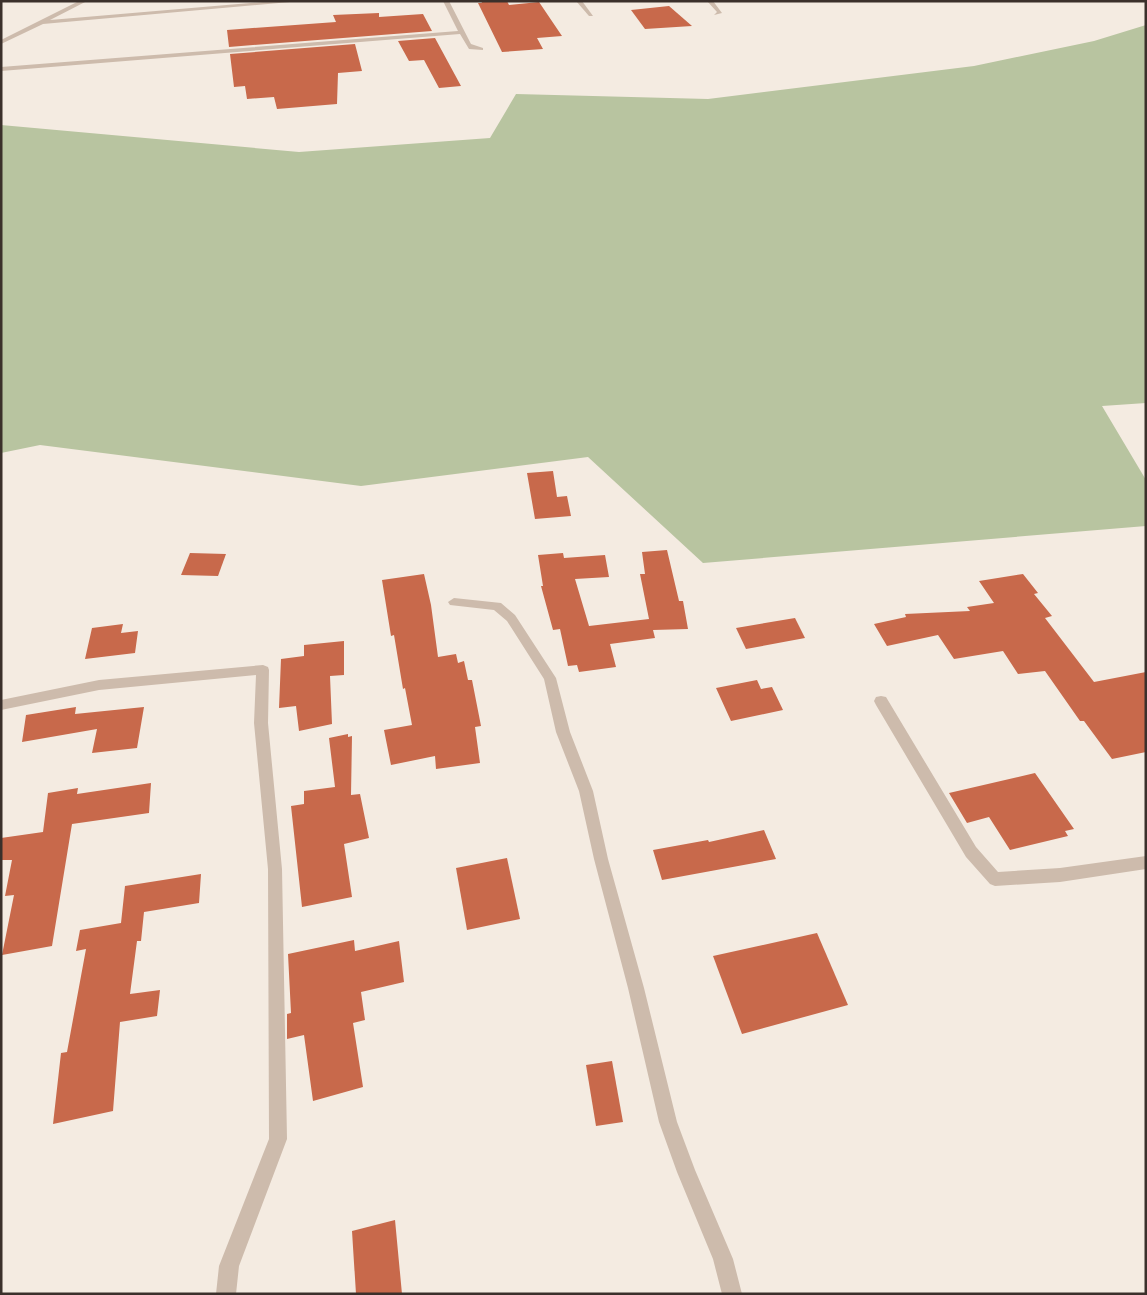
<svg xmlns="http://www.w3.org/2000/svg" width="1147" height="1295" viewBox="0 0 1147 1295" font-family="'Exo 2',sans-serif">
	<style>
		.green { fill: #b8c4a0 }
		.building { fill: #c8694b }
		.lines { fill: none; stroke-linecap: round; stroke-linejoin: round }
		.street { fill: #cdbbac; fill-rule: evenodd }
	</style>
	<rect width="100%" height="100%" fill="#f4ebe1"/>
	<!-- green -->
	<polygon class="green" points="1146,25 1146,403 1102,406 1146,480 1146,526 703,563 588,457 361,486 40,445 1,453 1,125 299,152 490,138 516,94 708,99 974,66 1094,41"/>
	<!-- building -->
	<g class="building">
		<polygon points="481,1 507,1 509,5 539,2 562,36 537,38 543,49 502,52 478,3 482,3"/>
		<polygon points="669,6 692,26 645,29 631,10"/>
		<polygon points="379,13 379,17 423,14 432,31 229,47 227,30 336,22 333,15"/>
		<polygon points="435,38 461,86 439,88 424,60 409,61 398,41"/>
		<polygon points="355,44 362,71 338,73 337,104 277,109 274,97 247,99 245,86 234,87 230,54"/>
		<polygon points="553,471 557,497 567,496 571,516 535,519 527,473"/>
		<polygon points="667,550 679,601 683,601 688,629 653,630 655,638 610,644 616,667 579,672 577,665 568,666 560,629 553,630 541,586 543,586 538,555 563,553 564,558 605,555 609,577 575,579 589,626 649,619 640,574 645,574 642,552"/>
		<polygon points="190,553 226,554 218,576 181,575"/>
		<polygon points="424,574 431,605 438,657 456,654 458,663 464,661 468,680 472,680 481,726 475,727 480,763 436,769 435,756 391,765 384,730 412,725 405,688 403,689 394,635 391,636 382,580"/>
		<polygon points="1023,574 1038,593 1034,594 1052,616 1045,618 1094,682 1146,672 1146,752 1112,759 1084,721 1080,721 1045,671 1018,674 1003,651 954,659 938,635 887,646 874,624 906,617 905,614 970,611 967,607 994,603 979,581"/>
		<polygon points="795,618 805,638 746,649 736,628"/>
		<polygon points="123,624 121,633 138,631 135,653 85,659 92,628"/>
		<polygon points="344,641 344,675 330,676 332,724 299,731 296,706 279,708 281,659 304,656 304,645"/>
		<polygon points="757,680 761,689 772,687 783,710 731,721 716,688"/>
		<polygon points="76,707 75,714 144,707 137,748 92,753 97,729 22,742 26,715"/>
		<polygon points="348,734 348,737 352,736 351,795 360,794 369,838 344,844 352,897 302,907 291,806 304,804 304,791 335,787 329,738"/>
		<polygon points="1035,773 1074,829 1065,831 1068,836 1010,850 989,817 967,823 949,793"/>
		<polygon points="151,783 149,813 72,824 52,946 2,955 14,895 5,896 12,860 1,860 1,838 43,832 48,793 78,788 77,794"/>
		<polygon points="764,830 776,859 662,880 653,850 708,840 709,842"/>
		<polygon points="507,858 520,919 467,930 456,868"/>
		<polygon points="201,874 199,903 144,912 141,941 137,941 130,994 160,990 157,1016 120,1022 113,1111 53,1124 61,1053 67,1052 86,949 76,951 80,930 121,923 125,886"/>
		<polygon points="817,933 848,1005 742,1034 713,956"/>
		<polygon points="354,940 355,951 399,941 404,982 361,992 365,1020 353,1023 363,1087 313,1101 304,1035 287,1039 287,1014 291,1013 288,954"/>
		<polygon points="612,1061 623,1122 596,1126 586,1065"/>
		<polygon points="395,1220 402,1294 356,1294 352,1231"/>
	</g>
	<g class="lines">
		<!-- street -->
		<g class="street">
			<polygon points="79,1 87,1 50,20 275,1 301,1 43,24 1,44 1,40"/>
			<polygon points="443,1 449,1 471,44 483,48 483,50 469,49 460,34 1,71 1,67 458,31"/>
			<polygon points="576,1 582,1 593,16 589,16"/>
			<polygon points="707,1 713,1 722,13 714,15 717,12"/>
			<polygon points="454,598 501,603 515,615 556,678 570,732 593,791 608,859 644,988 677,1122 695,1170 733,1259 742,1294 722,1294 713,1259 677,1172 659,1122 628,988 594,859 579,791 556,732 544,679 507,621 494,610 450,605 448,602"/>
			<polygon points="263,665 268,667 269,670 268,723 282,869 287,1139 239,1266 236,1294 216,1294 219,1266 269,1139 268,869 254,723 256,675 99,690 1,710 1,700 99,680"/>
			<polygon points="881,696 886,697 976,847 998,872 1060,868 1146,856 1146,869 1060,882 995,886 990,884 966,857 876,705 874,701 876,697"/>
		</g>
	</g>
	<!-- border -->
	<rect width="1147" height="1295" fill="none" stroke="#3b302b" stroke-width="5"/>
</svg>
